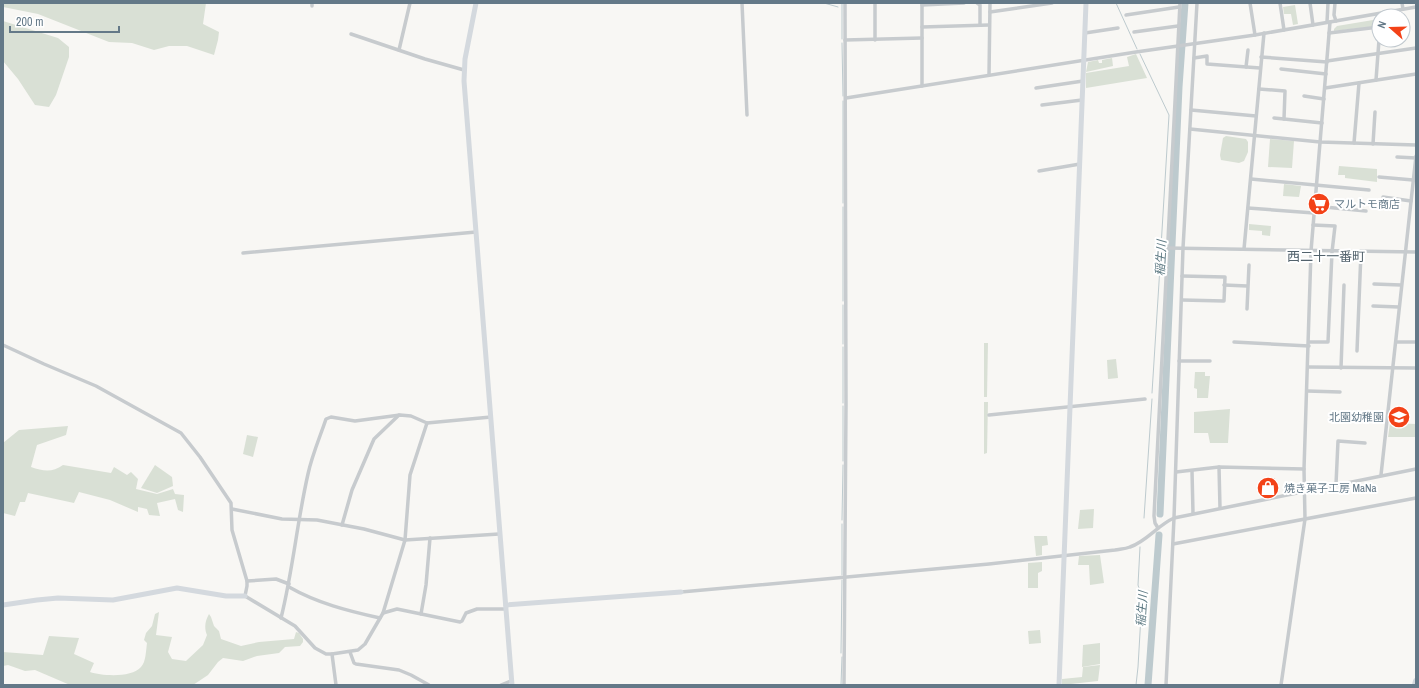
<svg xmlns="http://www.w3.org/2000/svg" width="1419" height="688" viewBox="0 0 1419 688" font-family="'Archivo Narrow','Noto Sans JP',sans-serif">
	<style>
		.green { fill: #d9e0d5 }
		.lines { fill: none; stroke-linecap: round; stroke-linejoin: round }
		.stream { stroke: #bdcace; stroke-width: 1 }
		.river { stroke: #bdcace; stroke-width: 7 }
		.street { stroke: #c7cbce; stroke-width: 3.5 }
		.secondary { stroke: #d4d9de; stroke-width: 5 }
		.highway { stroke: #d4d9de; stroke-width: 6 }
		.labels { text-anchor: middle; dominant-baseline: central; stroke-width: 4; stroke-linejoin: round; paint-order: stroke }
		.poi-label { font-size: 11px; fill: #647988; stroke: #fff; text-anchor: start }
		.water-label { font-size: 12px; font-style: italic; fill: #5f7b84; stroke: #fff }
		.quarter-label { font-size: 13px; fill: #52626c; stroke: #fff }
	</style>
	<rect width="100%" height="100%" fill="#f8f7f4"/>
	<!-- green -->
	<g class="green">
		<polygon points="3,3 206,3 203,24 219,32 218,40 214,55 187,46 169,46 154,50 132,43 109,42 38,14 3,7"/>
		<polygon points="1295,5 1298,24 1293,25 1291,14 1284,14 1283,7"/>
		<polygon points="1379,19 1379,26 1334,31 1334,29 1337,26"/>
		<polygon points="3,21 58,38 69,47 69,57 56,95 49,107 35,105 18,79 3,61"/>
		<polygon points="1136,54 1147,78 1086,88 1086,73 1129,66 1127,57"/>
		<polygon points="1112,58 1113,66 1086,72 1088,62 1098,60 1099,63 1102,63 1102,60"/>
		<polygon points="1226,136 1246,139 1248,142 1248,152 1244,161 1239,163 1221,160 1220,155 1223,138"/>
		<polygon points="1270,139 1294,141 1292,168 1268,167"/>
		<polygon points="1339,166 1377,169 1377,182 1345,178 1345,175 1338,175"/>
		<polygon points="1284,184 1301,186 1299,197 1283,196"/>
		<polygon points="1249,224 1271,226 1270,236 1262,235 1262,231 1249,230"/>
		<polygon points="984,343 988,343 987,397 984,397"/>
		<polygon points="1116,359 1118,378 1108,379 1107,360"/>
		<polygon points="1195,372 1205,372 1205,376 1210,376 1208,398 1197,398 1197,389 1194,388"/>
		<polygon points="984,402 988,402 987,453 984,454"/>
		<polygon points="1230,409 1228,443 1210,443 1208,433 1194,433 1194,412"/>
		<polygon points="1390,423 1416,424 1416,437 1388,437"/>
		<path d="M68 426 66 435 37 445 31 467C43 471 52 473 63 465L111 473 114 467 127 475 131 472 138 479 136 489 157 494 173 489 175 494 184 495 183 512 178 510 175 499 157 503 160 516 149 515 147 509 138 507V512L110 500 79 492 74 503 28 493 25 502H20L15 516 3 513V443L19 430Z"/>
		<polygon points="247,435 258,437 253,457 243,454"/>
		<polygon points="155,465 172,477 173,486 157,493 141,488"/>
		<polygon points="1094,509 1093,528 1078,529 1080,510"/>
		<polygon points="1034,536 1047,536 1048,545 1042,546 1042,555 1036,556"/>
		<polygon points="1100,555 1104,583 1090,585 1089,565 1078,565 1079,556"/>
		<polygon points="1042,562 1042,571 1038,573 1038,588 1028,588 1028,563"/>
		<path d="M159 612 156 635 172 637 168 652 172 659 186 661 203 645 207 635C204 628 205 621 209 614L211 617 214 626 219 631 221 639 241 646 259 642 294 639 296 632 299 633 303 639V642L300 646 285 647 279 653 257 656 243 661 223 658 218 662 208 675 193 685H70L35 670 25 671 8 665 3 666V652L43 655 49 636 79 638 74 654 94 663 90 672C102 676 132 678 141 667 146 662 146 650 147 643L144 640 146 633 152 626 155 614Z"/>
		<polygon points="1040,630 1041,643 1029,644 1028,631"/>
		<polygon points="1100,643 1100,664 1082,667 1083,645"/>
		<polygon points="1100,665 1098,681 1062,685 1062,679 1082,677 1083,667"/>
	</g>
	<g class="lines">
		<!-- stream -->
		<g class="stream">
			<polyline points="824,3 838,7"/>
			<polyline points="1116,3 1137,49"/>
			<polyline points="842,39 842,3"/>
			<polyline points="842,43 843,96"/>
			<polyline points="1140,54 1169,115 1161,247"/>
			<polyline points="843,101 843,203"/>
			<polyline points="843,207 843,301"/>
			<polyline points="843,344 843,305"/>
			<polyline points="1152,393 1161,251"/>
			<polyline points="843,403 843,347"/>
			<polyline points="843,406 843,461"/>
			<polyline points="1144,518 1152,399"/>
			<polyline points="842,520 843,465"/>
			<polyline points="842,575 842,524"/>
			<polyline points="841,653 842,580"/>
			<polyline points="841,685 842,657"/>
			<polyline points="1136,685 1138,667 1142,598 1138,585 1140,547"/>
		</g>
		<!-- river -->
		<g class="river">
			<polyline points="1160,514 1179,87 1185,3"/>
			<polyline points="1148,685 1159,535"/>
		</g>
		<!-- street -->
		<g class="street">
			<polyline points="742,3 747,115"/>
			<polyline points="922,3 922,86"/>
			<polyline points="977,3 980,5 980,25"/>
			<polyline points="1250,3 1255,35"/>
			<polyline points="1280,3 1284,30"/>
			<polyline points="1310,3 1313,25"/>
			<polyline points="1335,3 1334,15 1336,21"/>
			<polyline points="1402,3 1403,9"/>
			<polyline points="922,5 964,3"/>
			<polyline points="312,6 312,3"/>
			<polyline points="990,12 1052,3"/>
			<polyline points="1126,15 1179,7"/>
			<polyline points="1327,22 1328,3"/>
			<polyline points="922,27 989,25"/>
			<polyline points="1134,32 1178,26"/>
			<polyline points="1085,33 1118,28"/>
			<polyline points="1329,33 1379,27"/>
			<polyline points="351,34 425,59 464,70"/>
			<polyline points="845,40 922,38"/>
			<polyline points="875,40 875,3"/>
			<polyline points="399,50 410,3"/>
			<polyline points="1261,57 1327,62"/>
			<polyline points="1194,58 1207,56 1207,64 1260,68"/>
			<polyline points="1327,61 1416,48"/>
			<polyline points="1246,67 1248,50"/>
			<polyline points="1281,69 1326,74"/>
			<polyline points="989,75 990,3"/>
			<polyline points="1376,80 1379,40"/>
			<polyline points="1036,88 1083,81"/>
			<polyline points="1325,88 1416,74"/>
			<polyline points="1259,89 1285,91 1284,119 1322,123"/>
			<polyline points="1304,96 1324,99"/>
			<polyline points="846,98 1136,52 1255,35 1416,7"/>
			<polyline points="1042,105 1082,100"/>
			<polyline points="1191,110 1256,116"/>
			<polyline points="1274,118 1284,119"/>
			<polyline points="1190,129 1320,142 1416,145"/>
			<polyline points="1354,143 1359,83"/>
			<polyline points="1373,144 1375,112"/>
			<polyline points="1397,157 1416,158"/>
			<polyline points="1039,171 1080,164"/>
			<polyline points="1379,177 1413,180"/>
			<polyline points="1251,179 1369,190"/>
			<polyline points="1383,197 1411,201"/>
			<polyline points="1314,206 1366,211"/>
			<polyline points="1248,208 1314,213"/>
			<polyline points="1167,248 1416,252"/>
			<polyline points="1244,249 1264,33"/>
			<polyline points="243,253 476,232"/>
			<polyline points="1374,284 1401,285"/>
			<polyline points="1224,285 1247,286"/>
			<polyline points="1182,300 1224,301 1225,277 1182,276"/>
			<polyline points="1373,306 1399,307"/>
			<polyline points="1247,309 1249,265"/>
			<polyline points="1234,342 1309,346"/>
			<polyline points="1309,342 1328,342 1332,252 1335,226 1313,225"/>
			<polyline points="1396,342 1416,342"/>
			<polyline points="3,345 44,364 96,386 181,433 200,457 231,503 232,530 247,581 247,586 245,596 295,626 315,648 326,654 332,654 358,650 365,644 383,613 405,540 410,475 427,423"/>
			<polyline points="1357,351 1361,252"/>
			<polyline points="1179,361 1210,361"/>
			<polyline points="1308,367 1416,368"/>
			<polyline points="1341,368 1344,285"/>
			<polyline points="1307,391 1340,392"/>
			<polyline points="989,415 1145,399"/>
			<polyline points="1219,467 1220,508"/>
			<polyline points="1192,471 1193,513"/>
			<polyline points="1176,472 1219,467 1304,469"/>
			<polyline points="1381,475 1416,156"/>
			<polyline points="1336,484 1338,441 1365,443"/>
			<polyline points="232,509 282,519 317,520 364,529 405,540 499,534"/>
			<polyline points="342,525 352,490 374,439 399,415"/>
			<polyline points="1158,528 1155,523 1154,516 1180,3"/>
			<polyline points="1173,544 1416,498"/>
			<polyline points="247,581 276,579 289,584"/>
			<path d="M289 587C317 603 348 611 380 618"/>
			<path d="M681 592 989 564 1115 550C1120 549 1125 549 1130 547 1147 541 1158 525 1174 518L1416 469"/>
			<polyline points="383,613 397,609 460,622 462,621 466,613 477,609 506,609"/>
			<polyline points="421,614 426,585 430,538"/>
			<path d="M281 618C293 570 297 522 308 474 312 455 320 437 326 419L331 417 355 421 400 415 411 416 427 423 491 417"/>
			<polyline points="350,652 354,663 356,664 399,670 411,675 429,685"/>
			<polyline points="332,654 336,685"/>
			<polyline points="501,685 511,681"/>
			<polyline points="844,685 846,405 845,3"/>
			<polyline points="1166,685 1174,518 1183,248 1197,3"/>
			<polyline points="1281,685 1305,519 1304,469 1311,251 1330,22"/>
		</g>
		<!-- secondary -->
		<g class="secondary">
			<polyline points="476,3 465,59 464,81 512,685"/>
			<polyline points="3,605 37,600 58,598 113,600 177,588 226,596 245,596"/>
			<polyline points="506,605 681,592"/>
			<polyline points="1059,685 1086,3"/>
		</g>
		<!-- highway -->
		<polyline class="highway" points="1415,685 1416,681"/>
	</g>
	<!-- icons -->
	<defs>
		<g id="supermarket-disc" transform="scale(1.15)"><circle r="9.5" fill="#f34218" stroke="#fff"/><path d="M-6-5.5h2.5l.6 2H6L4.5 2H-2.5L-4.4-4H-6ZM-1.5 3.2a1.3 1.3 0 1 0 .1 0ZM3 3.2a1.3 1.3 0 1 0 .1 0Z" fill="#fff"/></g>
		<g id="school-disc" transform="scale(1.15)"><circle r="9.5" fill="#f34218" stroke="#fff"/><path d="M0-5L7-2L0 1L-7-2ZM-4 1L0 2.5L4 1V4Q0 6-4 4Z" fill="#fff"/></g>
		<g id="shop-disc" transform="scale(1.15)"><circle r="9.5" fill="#f34218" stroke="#fff"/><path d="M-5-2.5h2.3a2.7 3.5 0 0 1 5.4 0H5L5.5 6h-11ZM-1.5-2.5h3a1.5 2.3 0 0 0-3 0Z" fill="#fff"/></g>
	</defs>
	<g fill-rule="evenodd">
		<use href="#supermarket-disc" x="1319" y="204"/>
		<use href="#school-disc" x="1399" y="417"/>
		<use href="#shop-disc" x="1268" y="488"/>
	</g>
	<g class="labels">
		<!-- poi labels -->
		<g class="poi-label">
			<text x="1334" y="204">マルトモ商店</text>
			<text x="1384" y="417" text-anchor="end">北園幼稚園</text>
			<text x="1284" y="488">焼き菓子工房 MaNa</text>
		</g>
		<!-- water labels -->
		<g class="water-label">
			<text transform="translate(1161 258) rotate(-87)">稲生川</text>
			<text transform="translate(1142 609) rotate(-86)">稲生川</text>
		</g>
		<!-- quarter labels -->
		<g class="quarter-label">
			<text x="1326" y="256">西二十一番町</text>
		</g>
	</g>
	<!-- border -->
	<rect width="1419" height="688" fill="none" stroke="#647988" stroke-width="8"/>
	<!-- north arrow -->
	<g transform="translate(1391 28) rotate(290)"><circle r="19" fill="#ffffff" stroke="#c1c9cf"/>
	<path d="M0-3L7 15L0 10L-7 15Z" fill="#f34218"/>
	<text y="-6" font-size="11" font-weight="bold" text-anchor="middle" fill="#647988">N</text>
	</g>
	<!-- scale -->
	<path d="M10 26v6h109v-6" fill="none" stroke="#647988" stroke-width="2"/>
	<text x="16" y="26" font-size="12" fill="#647988" stroke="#ffffff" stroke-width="3" paint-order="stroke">200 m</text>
</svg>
